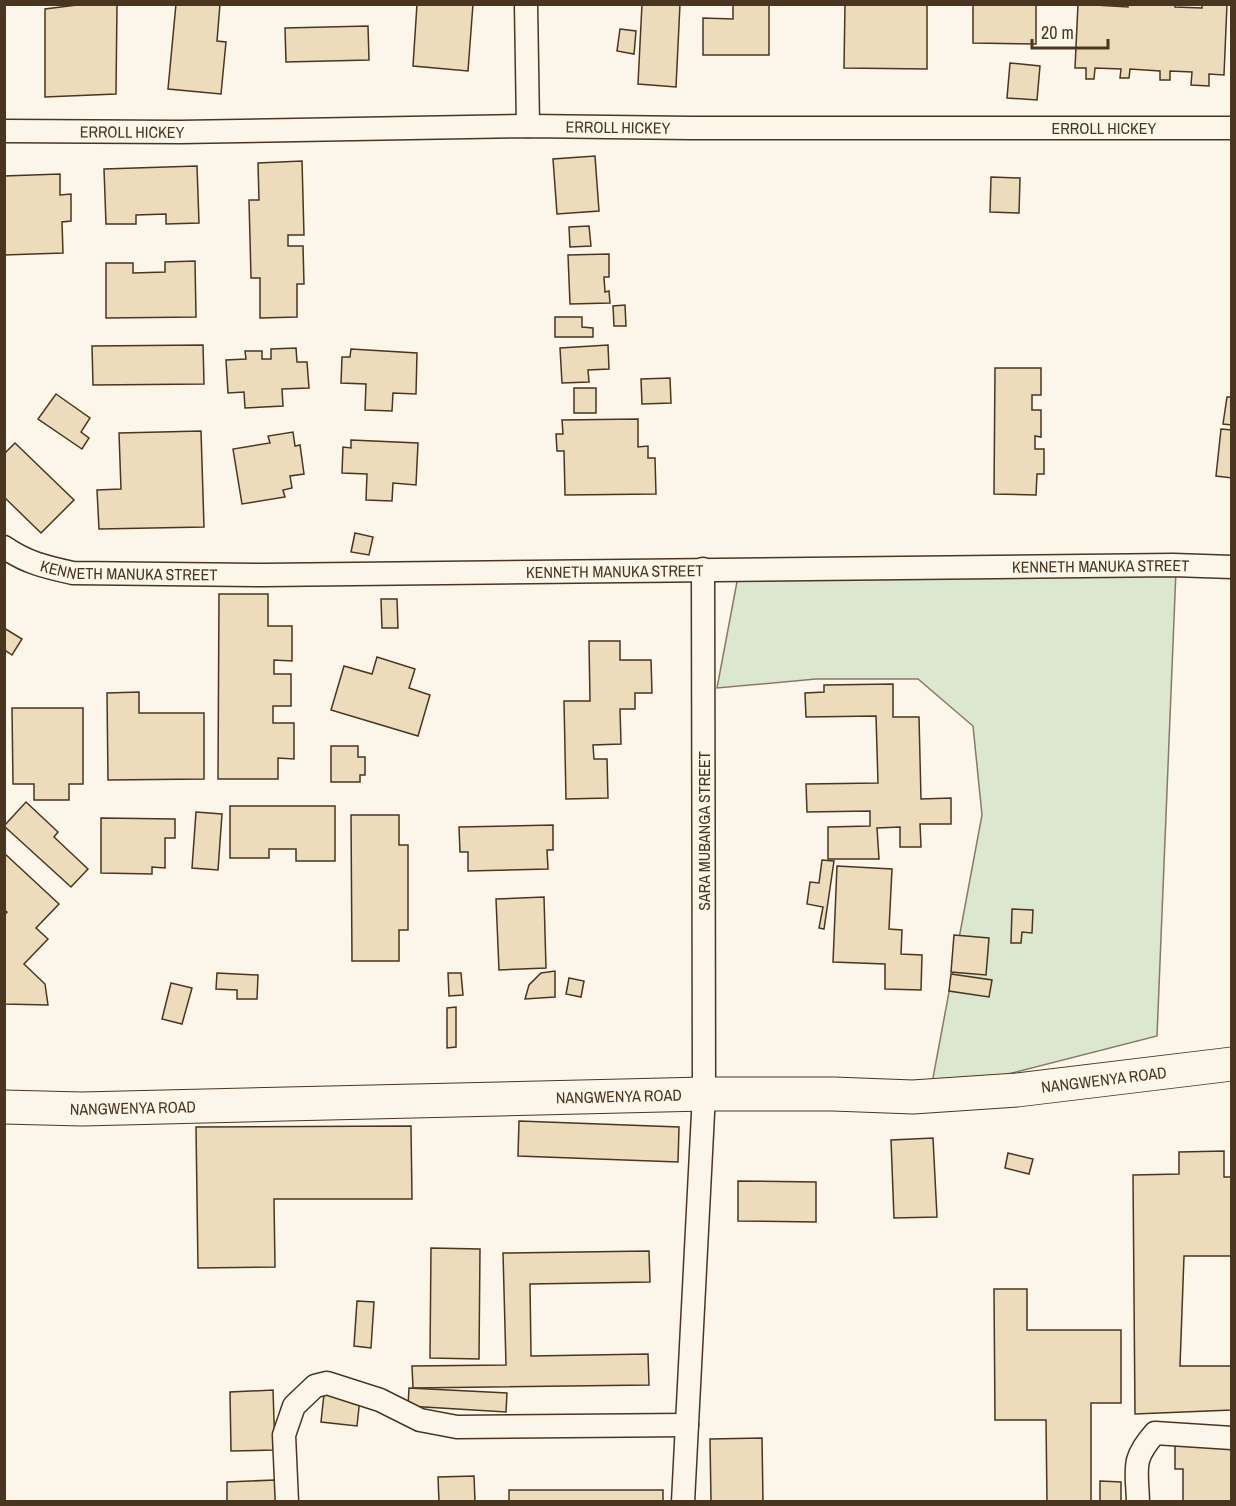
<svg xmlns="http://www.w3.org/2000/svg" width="1236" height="1506" viewBox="0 0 1236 1506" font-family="'Archivo Narrow',sans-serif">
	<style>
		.green { fill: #dce7d0; stroke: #887966; stroke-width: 1.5 }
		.building { fill: #ecdcbc; stroke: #4a3520; stroke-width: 1.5 }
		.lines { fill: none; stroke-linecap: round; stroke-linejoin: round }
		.street-casing { stroke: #4a3520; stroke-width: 25 }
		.secondary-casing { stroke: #4a3520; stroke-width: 35 }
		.street { stroke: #fbf6e9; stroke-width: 22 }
		.secondary { stroke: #fbf6e9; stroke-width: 33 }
		.labels { text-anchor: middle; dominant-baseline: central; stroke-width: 4.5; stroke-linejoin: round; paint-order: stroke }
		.street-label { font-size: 16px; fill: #4a3520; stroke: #fbf6e9 }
	</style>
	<rect width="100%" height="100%" fill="#fbf6e9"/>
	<!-- green -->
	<polygon class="green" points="1176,570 1157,1036 930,1094 982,815 973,726 918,679 816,679 717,688 739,571"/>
	<!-- building -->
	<g class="building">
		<polygon points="85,4 117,4 116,94 45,97 45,9"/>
		<polygon points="176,4 220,4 217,41 226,42 221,94 168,89"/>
		<polygon points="417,4 473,4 468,71 413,66"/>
		<polygon points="642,4 680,4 676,87 638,84"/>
		<polygon points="733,4 769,4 769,55 703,55 703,18 733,19"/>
		<polygon points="845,4 927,4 927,69 844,68"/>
		<polygon points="973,4 1036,4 1036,44 973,43"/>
		<polygon points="1078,4 1128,7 1128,4 1175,4 1175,7 1202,8 1202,4 1227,4 1224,75 1209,74 1209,86 1191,85 1192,72 1170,71 1170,80 1160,80 1160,71 1130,69 1129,78 1120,78 1121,69 1095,68 1094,79 1086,79 1086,68 1075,68"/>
		<polygon points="368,26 369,60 286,62 285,28"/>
		<polygon points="620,29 636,31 634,54 617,51"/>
		<polygon points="1010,63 1040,66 1037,100 1007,98"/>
		<polygon points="595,156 599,211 557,214 553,159"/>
		<polygon points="302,161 304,235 288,235 288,246 303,246 304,284 297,284 297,317 260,318 260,278 251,278 249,200 259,200 258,163"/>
		<polygon points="197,166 199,223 166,224 166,214 136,215 136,224 106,224 104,169"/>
		<polygon points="60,174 60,195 71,194 71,221 62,222 63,253 4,255 4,176"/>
		<polygon points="991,177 1020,178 1019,213 990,212"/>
		<polygon points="589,226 591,246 570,247 569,227"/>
		<polygon points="609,254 609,277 604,277 605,292 609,291 610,303 570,304 568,255"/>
		<polygon points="195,261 196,317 106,318 106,263 133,263 133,273 165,272 165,262"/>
		<polygon points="625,305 626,326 614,326 613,306"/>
		<polygon points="555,317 582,317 582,327 593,328 593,337 555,337"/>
		<polygon points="203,345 204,384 93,385 92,346"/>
		<polygon points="608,345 609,369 588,370 589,382 562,383 560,348"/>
		<polygon points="296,348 297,362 307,362 309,388 282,389 283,406 245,408 244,392 228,393 226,360 246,359 245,351 262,351 262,359 271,359 271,349"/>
		<polygon points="351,349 417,353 416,394 393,393 392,411 365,410 366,384 341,383 342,357 350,357"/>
		<polygon points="995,368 1041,368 1041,395 1032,395 1032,410 1041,410 1041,437 1035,436 1035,449 1044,449 1044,474 1037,474 1036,495 994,494"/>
		<polygon points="670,378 671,403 642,404 641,379"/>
		<rect x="574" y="388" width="22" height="25"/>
		<polygon points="56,394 90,418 81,432 89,438 82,449 38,419"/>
		<polygon points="1227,397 1232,397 1232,425 1223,424"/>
		<polygon points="638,419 638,447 648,446 648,458 655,458 656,494 565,495 564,451 557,451 556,434 563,434 562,420"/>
		<polygon points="1221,429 1232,430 1232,478 1216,476"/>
		<polygon points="201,431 204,527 99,529 97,490 121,489 119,433"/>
		<polygon points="293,432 295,446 300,445 304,474 290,476 292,488 283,490 285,497 242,504 233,449 270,443 268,436"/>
		<polygon points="351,440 418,443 416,485 393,483 392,501 366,500 367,474 342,473 343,447 351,448"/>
		<polygon points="15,443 74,500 41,533 4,497 4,454"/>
		<polygon points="355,533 373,537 369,555 351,552"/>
		<polygon points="219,594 268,594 268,626 292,626 292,661 274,660 274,674 291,674 291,706 273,706 273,723 294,723 294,759 278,758 278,779 218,779"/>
		<polygon points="381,599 397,599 398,628 382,628"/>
		<polygon points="4,628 22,639 12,655 6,651 4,653"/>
		<polygon points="589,641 620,641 620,660 651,660 652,693 635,693 635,709 620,709 621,744 593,745 594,759 607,759 608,798 566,799 564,701 590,701"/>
		<polygon points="377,657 415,669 409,688 430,695 418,736 331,710 344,666 372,674"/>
		<polygon points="893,684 893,717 919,717 921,799 951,798 951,824 920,824 921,847 900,847 900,827 877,828 879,859 828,859 828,827 870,826 870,811 807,812 806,784 878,783 876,716 806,717 805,693 824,692 824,685"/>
		<polygon points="139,692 139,713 204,713 204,779 108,780 107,693"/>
		<polygon points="12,708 83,708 83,784 69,784 69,800 34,800 34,784 13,784"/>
		<polygon points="331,746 358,746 358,757 365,757 365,775 360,775 360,782 331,782"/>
		<polygon points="26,802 58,832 54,837 88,869 71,887 4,826"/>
		<polygon points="230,806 335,806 335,861 296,861 296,849 269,849 269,858 230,858"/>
		<polygon points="196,812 222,814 218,870 192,868"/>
		<polygon points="351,815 399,815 399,845 408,845 408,930 399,930 399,961 352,961"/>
		<polygon points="101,818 175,819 175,838 165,838 165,868 152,867 152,874 101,873"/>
		<polygon points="553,825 553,850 547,850 548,869 468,871 468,852 460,852 459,827"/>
		<polygon points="4,853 59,904 36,928 48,939 24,964 45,984 48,1005 4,1004 4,915 7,912 4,910"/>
		<polygon points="822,860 834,861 824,929 819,928 823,907 807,904 810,882 819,883"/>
		<polygon points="837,866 892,869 889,929 902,930 901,954 922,955 921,990 885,989 885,964 833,962"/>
		<polygon points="544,897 546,968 499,970 496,899"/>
		<polygon points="1012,909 1033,910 1032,933 1022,932 1021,943 1011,943"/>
		<polygon points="954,935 989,938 986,975 951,972"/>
		<polygon points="555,971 555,997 525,999 529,985 541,973"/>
		<polygon points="217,973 258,975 257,999 237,999 237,990 216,989"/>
		<polygon points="448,973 461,973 463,995 449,996"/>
		<polygon points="951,974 992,980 989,997 949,991"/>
		<polygon points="569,978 584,981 581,997 566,994"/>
		<polygon points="171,983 192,988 182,1024 162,1019"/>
		<polygon points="456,1007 456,1047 447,1048 447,1008"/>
		<polygon points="519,1121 679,1127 678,1162 518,1156"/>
		<polygon points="411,1126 412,1199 274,1199 275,1267 198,1268 196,1127"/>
		<polygon points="933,1138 937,1217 894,1218 891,1140"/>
		<polygon points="1224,1151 1224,1177 1232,1177 1232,1256 1184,1256 1180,1366 1232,1366 1232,1410 1135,1414 1133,1175 1179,1174 1179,1152"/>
		<polygon points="1008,1153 1033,1159 1029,1174 1005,1168"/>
		<polygon points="738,1181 816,1182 816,1222 738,1221"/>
		<polygon points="431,1248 480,1249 479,1359 430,1358"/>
		<polygon points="649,1251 650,1282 530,1284 531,1356 648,1354 649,1385 413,1388 412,1366 506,1365 503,1253"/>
		<polygon points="994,1289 1027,1289 1027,1330 1121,1330 1121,1403 1091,1403 1091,1502 1047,1502 1046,1420 995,1420"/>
		<polygon points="357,1301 374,1302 371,1348 354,1346"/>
		<polygon points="409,1388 507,1393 506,1412 408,1406"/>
		<polygon points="273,1390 275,1450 231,1451 230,1392"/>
		<polygon points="324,1394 360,1398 357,1426 321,1422"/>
		<polygon points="762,1438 763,1502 711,1502 710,1439"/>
		<polygon points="1175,1443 1232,1445 1232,1502 1183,1502 1183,1469 1175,1469"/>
		<polygon points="474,1476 475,1502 439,1502 438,1477"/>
		<polygon points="275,1480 276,1502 227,1502 227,1482"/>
		<polygon points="1100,1481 1121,1482 1121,1502 1100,1502"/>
		<rect x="509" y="1490" width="154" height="12"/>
	</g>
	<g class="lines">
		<!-- street casing -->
		<g class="street-casing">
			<g id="street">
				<polyline points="526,4 528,126"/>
				<path id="s1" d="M4 131 180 132 528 126 691 128H1232"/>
				<path id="s2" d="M4 547C27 563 46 567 73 573L264 575 1173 565 1232 567"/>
				<polyline points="287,1502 284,1435 294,1406 315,1386 327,1383 380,1400 420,1420 457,1427 687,1425"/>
				<polyline points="683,1502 704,1094 703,569"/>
				<path d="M1138 1502C1137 1468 1131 1460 1155 1433L1232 1438"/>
			</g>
		</g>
		<!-- secondary casing -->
		<g class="secondary-casing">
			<g id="secondary">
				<path id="s3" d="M4 1107 82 1109 704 1094H833L913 1097 1017 1090 1232 1064"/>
			</g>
		</g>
		<!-- street -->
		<use href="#street" class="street"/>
		<!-- secondary -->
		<use href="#secondary" class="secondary"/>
	</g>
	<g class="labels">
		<!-- street labels -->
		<g class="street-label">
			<text stroke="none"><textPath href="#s1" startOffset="614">ERROLL HICKEY</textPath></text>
			<text stroke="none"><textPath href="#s1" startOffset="1100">ERROLL HICKEY</textPath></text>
			<text stroke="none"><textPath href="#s1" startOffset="128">ERROLL HICKEY</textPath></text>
			<text stroke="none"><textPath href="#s2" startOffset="1102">KENNETH MANUKA STREET</textPath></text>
			<text stroke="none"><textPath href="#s2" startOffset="130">KENNETH MANUKA STREET</textPath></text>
			<text stroke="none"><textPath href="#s2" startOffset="616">KENNETH MANUKA STREET</textPath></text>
			<text transform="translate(704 831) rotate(-90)">SARA MUBANGA STREET</text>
			<text stroke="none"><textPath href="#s3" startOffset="1101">NANGWENYA ROAD</textPath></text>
			<text stroke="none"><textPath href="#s3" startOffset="615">NANGWENYA ROAD</textPath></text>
			<text stroke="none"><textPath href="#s3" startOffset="129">NANGWENYA ROAD</textPath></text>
		</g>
	</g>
	<!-- border -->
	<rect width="1236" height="1506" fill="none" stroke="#4a3520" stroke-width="12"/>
	<!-- scale -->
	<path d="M1032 39v9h76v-9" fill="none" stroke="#4a3520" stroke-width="3"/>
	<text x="1041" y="39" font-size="18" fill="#4a3520" stroke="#fbf6e9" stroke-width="4.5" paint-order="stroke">20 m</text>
</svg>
